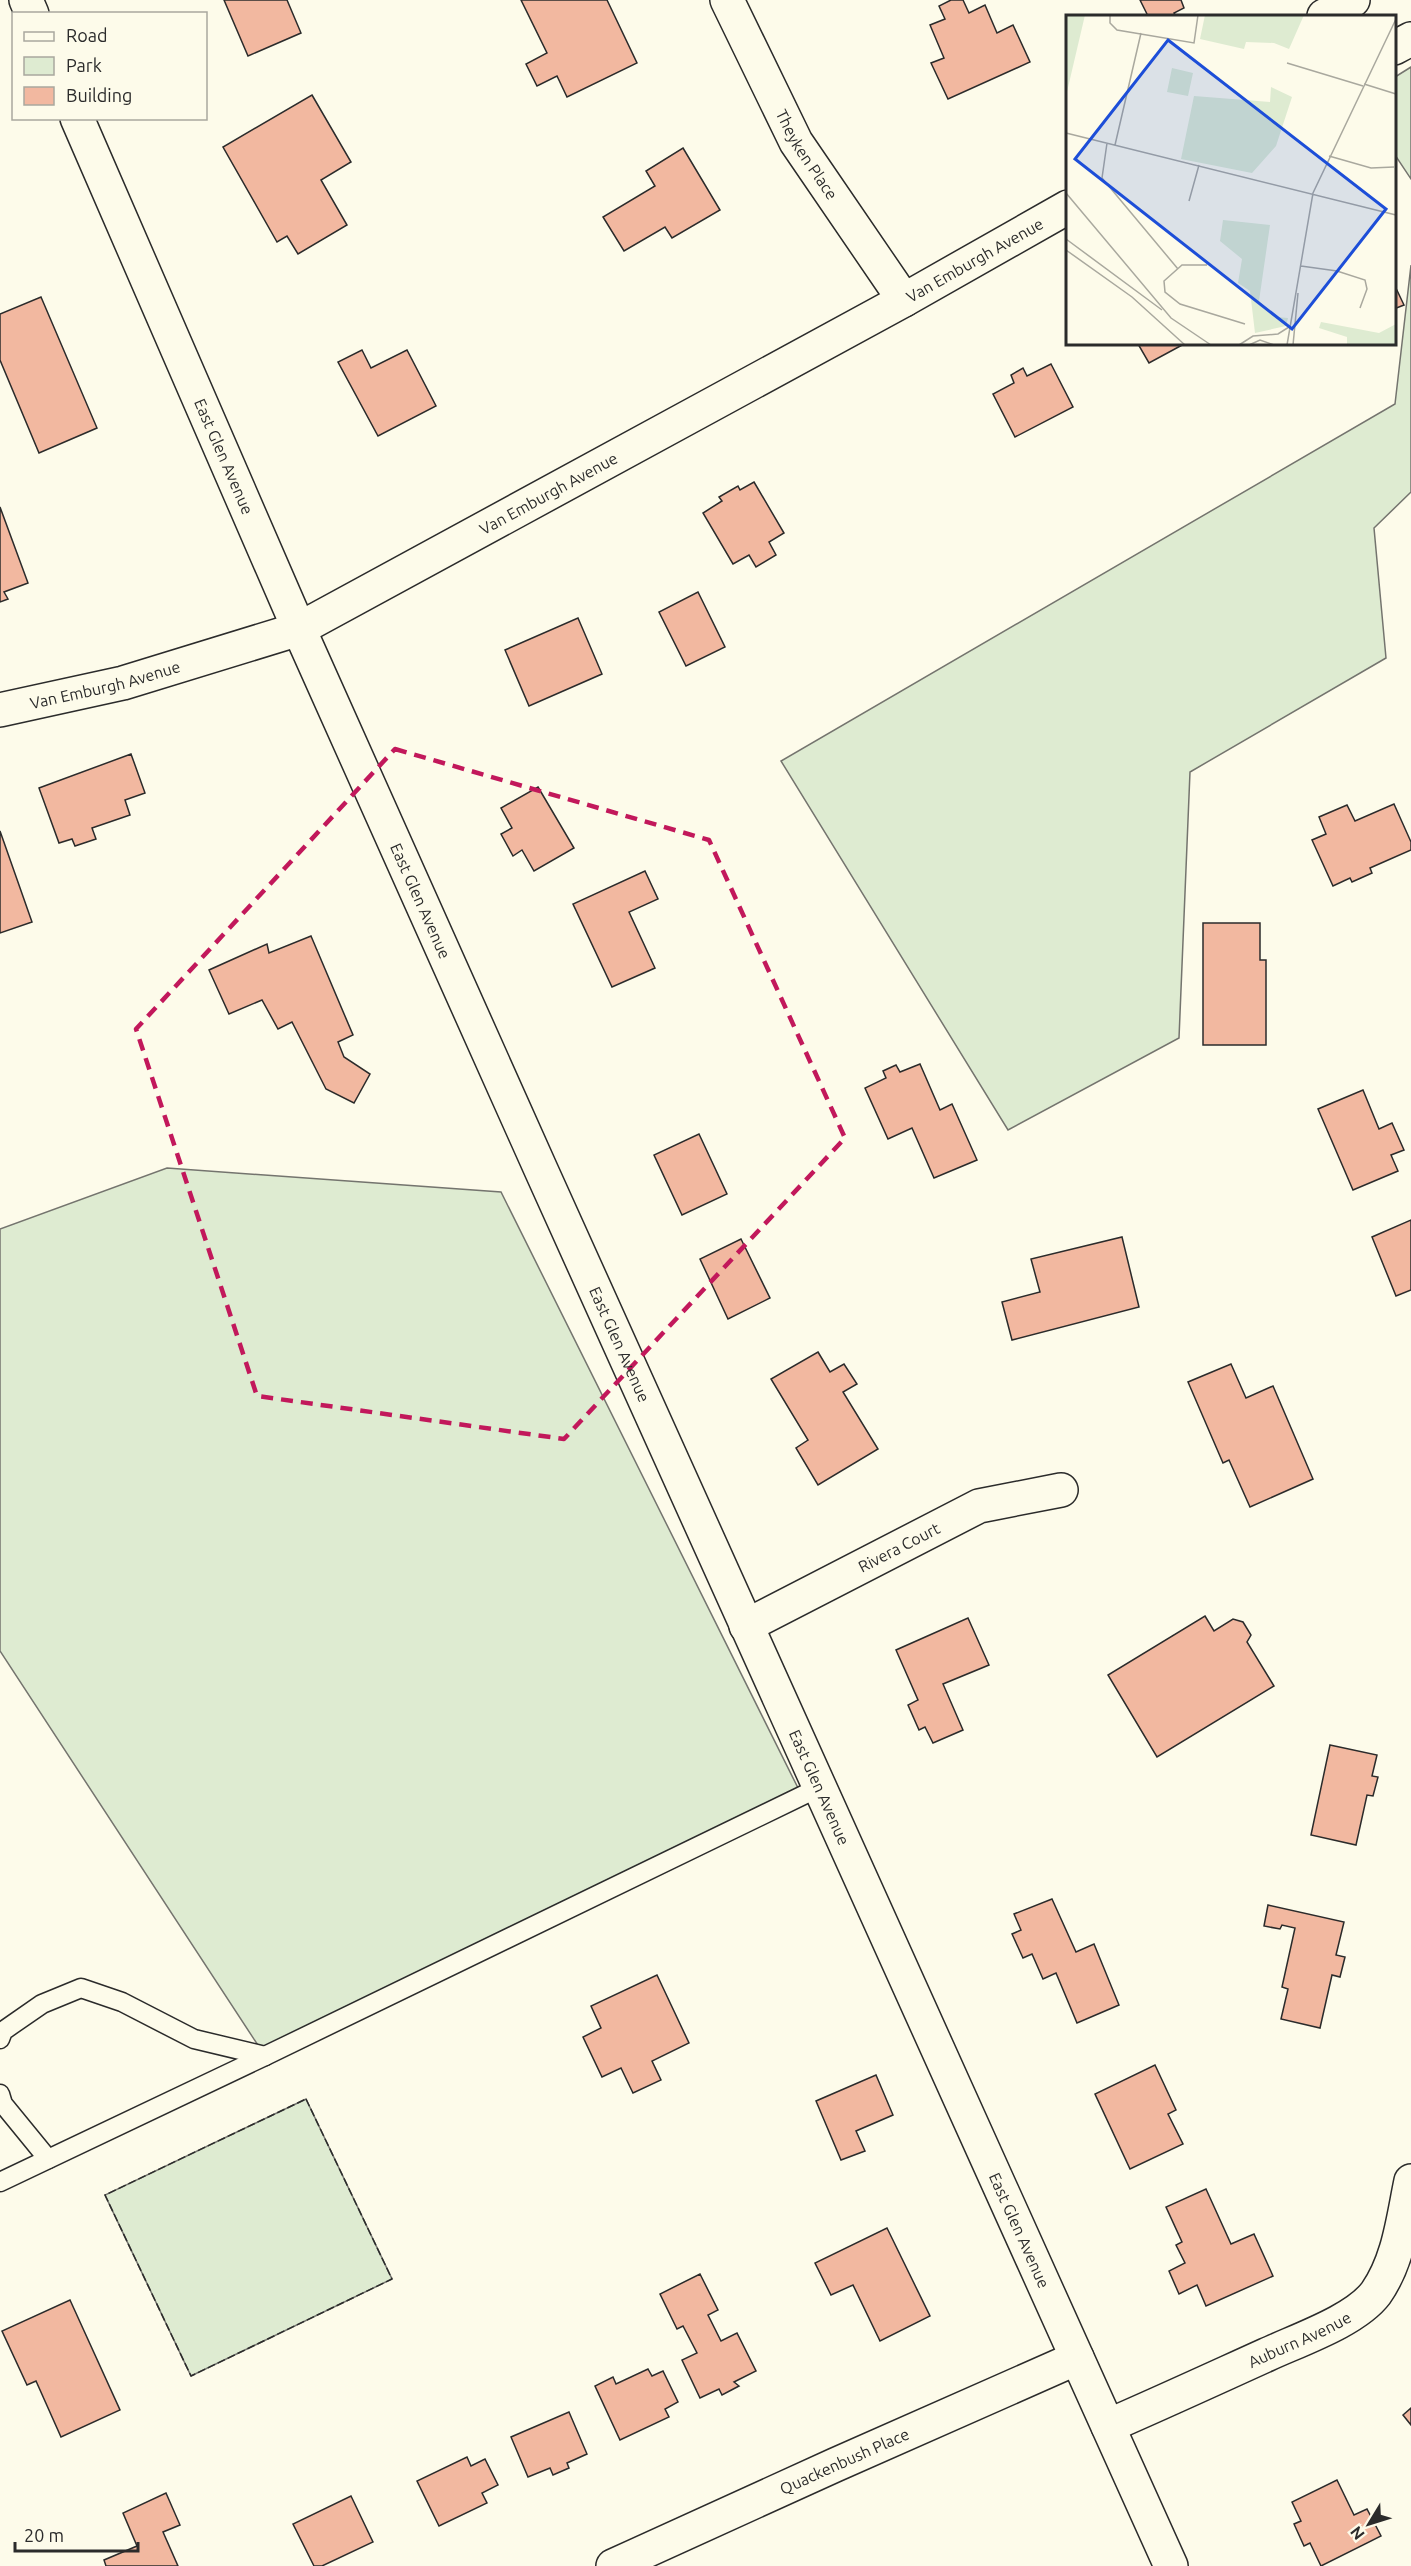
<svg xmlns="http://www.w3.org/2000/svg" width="1411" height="2566" viewBox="0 0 1411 2566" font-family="Ubuntu,sans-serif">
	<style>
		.green { fill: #deebd1; stroke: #74746e; stroke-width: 1.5 }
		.building { fill: #f2b8a0; stroke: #2b2b2b; stroke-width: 1.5 }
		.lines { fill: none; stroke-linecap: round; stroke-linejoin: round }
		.service-casing { stroke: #2b2b2b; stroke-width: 21 }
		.minor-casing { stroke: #2b2b2b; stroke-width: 36 }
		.tertiary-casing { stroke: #2b2b2b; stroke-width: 36 }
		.secondary-casing { stroke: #2b2b2b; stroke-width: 36 }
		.service { stroke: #fdfbea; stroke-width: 18 }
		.minor { stroke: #fdfbea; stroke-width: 33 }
		.tertiary { stroke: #fdfbea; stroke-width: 33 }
		.secondary { stroke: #fdfbea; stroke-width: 33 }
		.fence { stroke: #2b2b2b; stroke-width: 1.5; stroke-dasharray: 8 3; stroke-linecap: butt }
		.marked { fill: none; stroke: #c2185b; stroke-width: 4.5; stroke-dasharray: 12 8; stroke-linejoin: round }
		.labels { text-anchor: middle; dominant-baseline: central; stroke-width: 4.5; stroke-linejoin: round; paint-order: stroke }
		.street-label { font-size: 16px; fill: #2b2b2b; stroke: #fdfbea }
		.inset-road { fill: none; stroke: #a9a89e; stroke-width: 1.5 }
		.view { fill: #1d4ed8; fill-opacity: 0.15; stroke: #1d4ed8; stroke-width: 3 }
		.inset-edge { fill: none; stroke: #2b2b2b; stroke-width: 3 }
	</style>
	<rect width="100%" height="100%" fill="#fdfbea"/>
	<!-- green -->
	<g class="green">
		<polygon points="1411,67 1411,179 1395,155 1395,77"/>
		<polygon points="1411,265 1411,492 1374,528 1386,658 1190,772 1179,1038 1008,1130 781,761 1395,404"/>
		<polygon points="167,1168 501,1192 801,1794 265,2056 0,1651 0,1229"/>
		<polygon points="306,2099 392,2279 191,2376 105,2195"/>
	</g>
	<!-- building -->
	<g class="building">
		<polygon points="224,0 287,0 301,33 248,56"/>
		<polygon points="521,0 607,0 637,63 567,97 557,76 537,86 526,64 547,53"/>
		<polygon points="951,0 963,0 969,13 985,5 997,33 1013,25 1030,62 948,99 931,63 944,58 930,25 945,19 939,6"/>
		<polygon points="1140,0 1181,0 1184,8 1174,13 1176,16 1148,16"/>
		<polygon points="312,95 351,162 321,180 347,225 298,254 287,236 277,242 223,147"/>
		<polygon points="683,148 720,210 672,238 665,227 624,251 603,217 655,186 646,171"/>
		<polygon points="1394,284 1404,305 1394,309"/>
		<polygon points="41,297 97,428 39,453 0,360 0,314"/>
		<polygon points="1138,344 1184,344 1149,363"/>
		<polygon points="362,350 371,368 407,350 436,406 378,436 338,362"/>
		<polygon points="1051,364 1073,407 1015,437 993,394 1014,383 1011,375 1023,368 1027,376"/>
		<polygon points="754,482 784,533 769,542 776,555 756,567 749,555 733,564 703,513 722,501 719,497 738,486 740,490"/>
		<polygon points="0,507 28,583 4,592 8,599 0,602"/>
		<polygon points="698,592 725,647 686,666 659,612"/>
		<polygon points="578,618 602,674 529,706 505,650"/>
		<polygon points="131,754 145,793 125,800 130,815 92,828 96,839 75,846 72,839 59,843 39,788"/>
		<polygon points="538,787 574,848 534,871 522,850 513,856 501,834 512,828 501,808"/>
		<polygon points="1394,804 1411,842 1411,850 1370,868 1372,873 1352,882 1350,878 1333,886 1312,840 1326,834 1319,817 1347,805 1355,821"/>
		<polygon points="0,831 32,922 0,933"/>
		<polygon points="645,871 658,899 629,912 655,968 612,987 573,904"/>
		<polygon points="1203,923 1260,923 1260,960 1266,960 1266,1045 1203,1045"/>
		<polygon points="311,936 353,1035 338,1042 344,1057 370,1074 354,1103 326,1089 292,1022 278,1029 262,1000 229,1014 209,970 267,944 269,953"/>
		<polygon points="920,1064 940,1110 952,1104 977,1160 934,1178 912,1128 888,1139 865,1088 886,1078 883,1071 896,1065 900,1072"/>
		<polygon points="1363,1090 1379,1129 1392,1123 1404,1150 1391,1155 1398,1171 1353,1190 1318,1109"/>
		<polygon points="699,1134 727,1194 682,1215 654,1155"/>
		<polygon points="1411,1220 1411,1290 1396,1296 1372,1237"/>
		<polygon points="1122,1237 1139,1307 1012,1340 1002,1302 1040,1292 1031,1259"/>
		<polygon points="741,1239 770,1298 728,1319 700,1259"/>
		<polygon points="818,1352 830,1372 844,1364 857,1384 843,1392 878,1449 818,1485 796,1448 808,1440 771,1379"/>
		<polygon points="1231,1364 1246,1398 1273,1386 1313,1479 1250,1507 1229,1460 1223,1463 1188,1382"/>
		<polygon points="1205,1616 1214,1631 1233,1619 1243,1622 1251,1635 1247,1642 1274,1686 1157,1757 1108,1675"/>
		<polygon points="968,1618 989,1665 943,1684 963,1730 933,1743 925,1727 919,1730 908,1705 918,1700 896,1650"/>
		<polygon points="1330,1745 1377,1755 1372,1776 1378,1777 1373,1796 1367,1795 1356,1845 1311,1835"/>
		<polygon points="1052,1899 1076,1952 1094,1944 1119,2005 1077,2023 1056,1973 1043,1979 1032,1954 1023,1958 1012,1934 1021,1930 1014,1914"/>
		<polygon points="1268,1905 1344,1922 1336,1955 1345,1957 1340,1977 1332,1975 1320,2028 1281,2019 1288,1989 1282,1987 1295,1928 1282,1925 1280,1929 1264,1926"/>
		<polygon points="657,1975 689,2043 652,2061 661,2080 633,2093 621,2068 602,2077 583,2037 601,2028 591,2006"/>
		<polygon points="1155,2065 1176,2110 1168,2114 1183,2144 1130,2169 1095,2094"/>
		<polygon points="876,2075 893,2115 856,2131 865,2151 841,2160 816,2101"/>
		<polygon points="1206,2189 1231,2244 1254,2234 1273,2276 1206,2306 1197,2285 1179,2294 1169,2271 1185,2263 1176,2245 1182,2242 1166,2207"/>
		<polygon points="887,2228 930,2316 880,2341 853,2285 831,2295 815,2263"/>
		<polygon points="700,2274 718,2310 708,2315 721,2341 737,2333 756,2371 734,2382 739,2386 722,2395 719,2389 700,2398 682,2360 697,2353 683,2326 677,2329 660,2294"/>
		<polygon points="70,2300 120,2410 61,2437 36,2381 27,2385 2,2331"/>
		<polygon points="648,2369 652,2376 663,2371 678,2402 665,2409 669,2417 620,2440 595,2386 613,2377 616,2384"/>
		<polygon points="1411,2408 1411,2425 1403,2415"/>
		<polygon points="569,2412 587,2454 567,2463 569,2468 553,2475 550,2468 528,2477 511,2437"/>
		<polygon points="467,2457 471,2466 485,2459 498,2485 482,2493 487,2503 439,2526 417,2481"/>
		<polygon points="1337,2480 1354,2515 1367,2509 1381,2536 1321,2566 1310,2543 1304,2546 1294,2524 1301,2521 1292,2502"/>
		<polygon points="166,2493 180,2525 163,2532 178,2566 106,2566 104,2560 137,2546 123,2513"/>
		<polygon points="351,2496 373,2542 322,2566 314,2566 293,2524"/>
	</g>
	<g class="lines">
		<!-- service casing -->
		<g class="service-casing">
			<g id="service">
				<polyline points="0,2039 3,2031 42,2004 81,1988 122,2002 194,2039 265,2056"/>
				<polyline points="0,2094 3,2104 48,2159"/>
				<polyline points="0,2182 265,2056 818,1788"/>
			</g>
		</g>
		<!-- minor casing -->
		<g class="minor-casing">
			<g id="minor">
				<path id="s1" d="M727 0 796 142 904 300"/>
				<path id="s2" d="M746 1626 979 1506 1061 1490"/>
				<path id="s3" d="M1108 2426C1161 2403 1213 2379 1266 2355 1298 2340 1355 2321 1376 2293 1399 2260 1403 2219 1411 2181"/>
				<path id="s4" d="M613 2566 835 2465 1077 2358"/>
			</g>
		</g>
		<!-- tertiary casing -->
		<g class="tertiary-casing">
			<g id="tertiary">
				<polyline points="26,0 32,14"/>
				<path id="s5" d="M77 118 299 629 542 1172 1171 2566"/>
			</g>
		</g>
		<!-- secondary casing -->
		<g class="secondary-casing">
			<g id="secondary">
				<polyline points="1324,16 1353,0"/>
				<polyline points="1394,48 1411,39"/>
				<path id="s6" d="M0 710 123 683 299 629 904 300 1068 207"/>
			</g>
		</g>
		<!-- service -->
		<use href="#service" class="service"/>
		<!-- minor -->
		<use href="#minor" class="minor"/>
		<!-- tertiary -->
		<use href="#tertiary" class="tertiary"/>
		<!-- secondary -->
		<use href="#secondary" class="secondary"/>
		<!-- fence -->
		<polygon class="fence" points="306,2099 392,2279 191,2376 105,2195"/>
	</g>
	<!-- marked area -->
	<path class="marked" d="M395 749 709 840 845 1138 564 1439 257 1396 136 1029Z"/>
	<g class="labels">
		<!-- street labels -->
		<g class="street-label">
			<text stroke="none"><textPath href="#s1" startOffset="174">Theyken Place</textPath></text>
			<text stroke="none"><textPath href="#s6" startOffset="1080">Van Emburgh Avenue</textPath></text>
			<text stroke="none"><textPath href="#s5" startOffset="369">East Glen Avenue</textPath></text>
			<text stroke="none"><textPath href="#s6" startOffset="594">Van Emburgh Avenue</textPath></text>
			<text stroke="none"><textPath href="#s6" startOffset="108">Van Emburgh Avenue</textPath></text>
			<text stroke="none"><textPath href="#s5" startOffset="855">East Glen Avenue</textPath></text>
			<text stroke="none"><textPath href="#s5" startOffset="1341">East Glen Avenue</textPath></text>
			<text stroke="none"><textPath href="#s2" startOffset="172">Rivera Court</textPath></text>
			<text stroke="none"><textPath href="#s5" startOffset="1827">East Glen Avenue</textPath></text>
			<text stroke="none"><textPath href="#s5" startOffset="2313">East Glen Avenue</textPath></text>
			<text stroke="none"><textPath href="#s3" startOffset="210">Auburn Avenue</textPath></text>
			<text stroke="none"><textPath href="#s4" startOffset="254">Quackenbush Place</textPath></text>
		</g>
	</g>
	<!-- overview -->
	<g transform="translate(1066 15)">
		<rect width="330" height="330" fill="#fdfbea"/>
		<path d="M0 0H19L0 81ZM139 0H238L223 34 208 28 180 27 178 34 134 24ZM106 53 127 58 122 81 101 77ZM205 72 226 82 210 131 186 158 115 144 128 81 204 87ZM157 205 204 210 193 286 210 302 222 303 220 311 189 318 184 276 172 268 176 244 154 226ZM255 307 313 318 330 309V330H281V322L253 313Z" fill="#deebd1"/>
		<path class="inset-road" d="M44 0V8L51 15 128 28 132 0M221 48 297 71M298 69 330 79M0 118 330 200M41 128 36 163 112 254M49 130 75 18M263 141 305 153 328 152M0 178 105 303 145 330M123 186 133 150M0 224 96 295M0 235 66 282 119 330M141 250H116L98 266 99 277 114 289 179 309M235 251 271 256 299 265 301 274 294 293M173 330 187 321 212 319 223 312M183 330 194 325 208 330M221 330 247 178 330 4M227 330 232 278"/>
		<path class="view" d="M102 25 320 194 226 314 9 144Z"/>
		<rect width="330" height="330" class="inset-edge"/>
	</g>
	<!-- legend -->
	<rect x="12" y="12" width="195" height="108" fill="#fdfbea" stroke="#a9a89e" stroke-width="1.5"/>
	<rect x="24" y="32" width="30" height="9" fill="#fdfbea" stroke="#a9a89e" stroke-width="1.5"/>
	<text x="66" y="42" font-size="18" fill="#2b2b2b">Road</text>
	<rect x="24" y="57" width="30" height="18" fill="#deebd1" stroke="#a9a89e" stroke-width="1.5"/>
	<text x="66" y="72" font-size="18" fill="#2b2b2b">Park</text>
	<rect x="24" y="87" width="30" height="18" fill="#f2b8a0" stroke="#a9a89e" stroke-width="1.5"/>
	<text x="66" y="102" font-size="18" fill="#2b2b2b">Building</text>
	<!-- north arrow -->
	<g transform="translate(1369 2524) rotate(232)" stroke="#fdfbea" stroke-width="4.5" paint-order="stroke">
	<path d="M0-4.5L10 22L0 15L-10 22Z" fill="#2b2b2b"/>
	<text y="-9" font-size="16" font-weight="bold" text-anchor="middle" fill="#2b2b2b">N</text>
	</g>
	<!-- scale -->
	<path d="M15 2542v9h123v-9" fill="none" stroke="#2b2b2b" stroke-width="3"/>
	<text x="24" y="2542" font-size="18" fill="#2b2b2b" stroke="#fdfbea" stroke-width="4.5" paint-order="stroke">20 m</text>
</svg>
